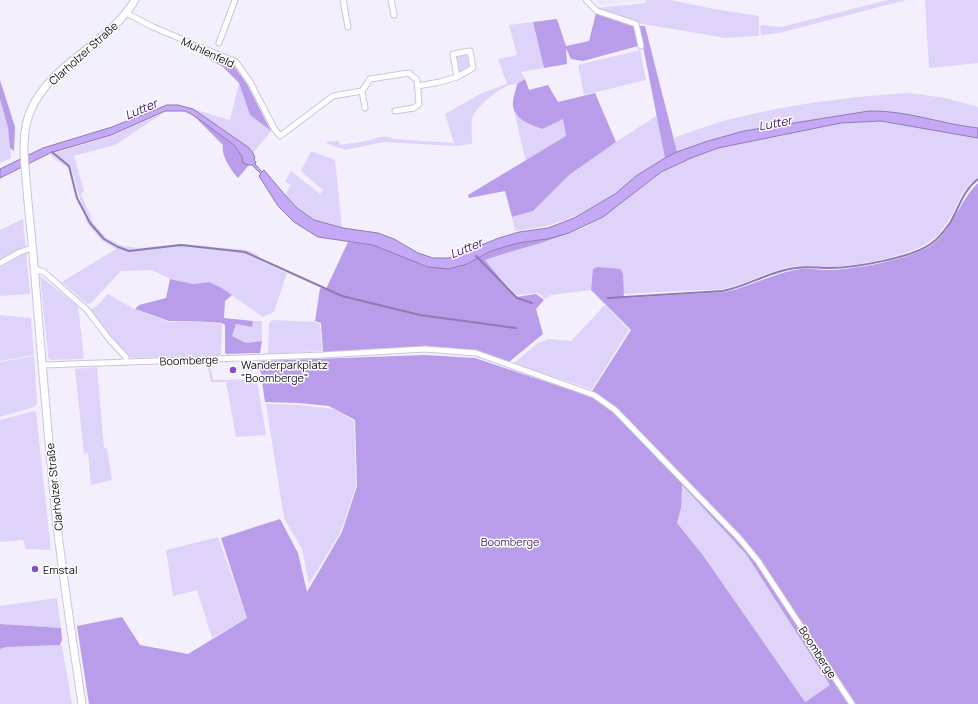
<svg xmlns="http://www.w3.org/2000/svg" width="978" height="704" viewBox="0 0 978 704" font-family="Manrope,sans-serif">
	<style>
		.built { fill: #eee6fd }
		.green { fill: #e0d3f9 }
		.forest { fill: #b99dea; fill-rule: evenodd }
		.water { fill: #c5a8f6; stroke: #8f7ab3 }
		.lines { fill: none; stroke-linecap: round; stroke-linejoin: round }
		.stream { stroke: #8f7ab3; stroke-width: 2 }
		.street-casing { stroke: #cdc3e1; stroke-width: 7 }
		.secondary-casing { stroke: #cdc3e1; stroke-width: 9 }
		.street { stroke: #fff; stroke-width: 5 }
		.secondary { stroke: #fff; stroke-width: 7 }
		.poi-dot { fill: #834ec6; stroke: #fff; stroke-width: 1.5 }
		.labels { text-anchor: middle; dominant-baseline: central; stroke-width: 3; stroke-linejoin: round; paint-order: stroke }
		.street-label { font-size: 11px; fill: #110d17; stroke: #fff }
		.poi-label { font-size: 11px; fill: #110d17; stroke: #fff; text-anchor: start }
		.park-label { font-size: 11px; fill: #451a73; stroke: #fff }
		.water-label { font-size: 12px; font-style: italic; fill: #3e116b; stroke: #fff }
	</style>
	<rect width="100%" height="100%" fill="#f3effc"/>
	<!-- built -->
	<polygon class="built" points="595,0 645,0 644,1 600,5"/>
	<!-- green -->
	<g class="green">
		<polygon points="646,0 670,0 714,9 759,16 759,36 725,38 703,34 636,23 596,8 645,3"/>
		<polygon points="888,0 906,0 779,33 761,35 760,26 763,25 781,27"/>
		<polygon points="925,0 978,0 978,63 929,68"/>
		<path d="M533 22 544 68 521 72 525 79 517 84C505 82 475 106 472 119 471 126 472 136 472 144L456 146 384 142 345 150 326 143V142L339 141 340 145C349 143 357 143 366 141 377 139 382 134 394 139L454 143 445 114 482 93 507 84 498 59 517 55 509 25Z"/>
		<polygon points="640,50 646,80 584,95 578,65"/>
		<path d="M465 54C470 58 470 63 468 69L462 72 459 70 457 58 458 55Z"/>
		<polygon points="239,83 250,115 271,131 253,153 248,147 193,109 230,120"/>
		<path d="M909 93 946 98 978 107V128C941 124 906 110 869 111L744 131 708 141 677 152 674 138C695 130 717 122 739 117 794 104 852 96 909 93Z"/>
		<polygon points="0,99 8,128 11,158 0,163"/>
		<polygon points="513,106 517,114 563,119 566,136 526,162"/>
		<polygon points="165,112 115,145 74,156 84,191 81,194 94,224 106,238 123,246 139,248 181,244 247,250 259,255 257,259 287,273 274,312 263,317 220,287 209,282 193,284 170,279 152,270 121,271 91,303 87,304 62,282 116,249 101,240 87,223 72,171 51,156 51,154 111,136"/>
		<polygon points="658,115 665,158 636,176 612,196 573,217 547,226 515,231 512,217 533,211 569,174 616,142"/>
		<path d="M881 121 978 138V178C965 185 961 196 955 209 949 221 941 234 929 242 910 256 853 267 830 267 818 267 807 265 796 266 771 269 748 283 724 289L623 294V274L597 267 593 270 591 290 551 295 545 299 538 293 516 295 485 260 526 247 555 239 583 228 603 217 661 172 691 158 718 148 841 123Z"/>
		<polygon points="311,151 335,160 342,227 314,221 297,208 285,195 291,185 285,182 291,171 320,194 323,190 301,171"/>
		<polygon points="23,219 30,294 0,296 0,230"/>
		<polygon points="40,276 78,306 84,359 52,360 49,359 48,355"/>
		<polygon points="108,294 134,309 169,322 193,321 222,324 221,355 137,358 127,357 90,310 97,306"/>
		<polygon points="605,305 629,330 592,389 513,364 538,343 549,339 571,341"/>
		<polygon points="0,315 31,318 34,355 0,361"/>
		<polygon points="273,320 315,322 320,324 322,351 268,354 269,323"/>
		<polygon points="253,321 262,321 262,341 246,343 231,336 236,324 252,327"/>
		<polygon points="34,356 37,404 34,407 0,417 0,362"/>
		<polygon points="207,363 210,365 213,380 255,379 255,375 256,375 266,435 236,437 226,382 211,382"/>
		<polygon points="97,367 104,448 107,448 112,480 91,485 88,453 84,454 75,369"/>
		<polygon points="266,404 299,405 334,409 354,421 356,486 341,531 309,584 302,549 284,518"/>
		<polygon points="34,411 36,412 51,550 26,549 23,540 0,542 0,420"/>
		<polygon points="681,484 746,554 830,685 804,702 702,554 677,523 681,508"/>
		<polygon points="218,537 247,618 212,638 197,590 173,596 166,550"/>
		<polygon points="57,598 61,628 0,624 0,606"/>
		<polygon points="60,645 62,646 72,704 0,704 0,649 7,647"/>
	</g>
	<!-- forest -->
	<g class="forest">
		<polygon points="596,13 633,25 638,46 583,61 571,59 566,48 567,64 544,68 533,22 557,19 566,46 589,41"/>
		<polygon points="639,26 645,26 677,152 665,158"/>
		<polygon points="203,52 215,56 234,66 247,84 271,131 250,115 239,83 223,67 207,58"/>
		<path d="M525 79 529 90 548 85 558 102 595 93 616 142 569 175 533 211 512 217 505 191 469 198 468 195 566 136 563 119 542 129C531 124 516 121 513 106 512 100 516 90 517 84Z"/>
		<polygon points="0,80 15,127 14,151 10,148 8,128 0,99"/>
		<path d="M193 115 234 145 242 156 243 163 249 165 238 178C231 170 221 156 223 145Z"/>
		<path d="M978 183V704H89L77 626 122 617 140 645 188 654 247 618 221 538 280 519 298 553 307 592 342 532 357 486 355 420 329 406 299 403 265 402 259 361 425 355 475 358 589 396 631 330 591 290 593 269 597 267 620 269 623 274 624 298 725 292C749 287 770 275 794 270 806 267 818 270 831 270 856 269 914 259 933 244 954 227 960 200 978 183ZM682 485 746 554 830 685 805 702 702 554 677 523 681 508Z"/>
		<path d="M569 233C543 244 513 250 485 260L516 297 536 294 544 300 536 309 543 334 509 362 476 350 424 347 323 352 321 323 315 321 320 288 326 289 348 242 373 245 428 267 467 264 491 251 518 243 547 239Z"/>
		<polygon points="170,279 193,284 209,282 220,287 232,295 225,301 224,318 253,321 252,327 236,324 232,336 246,343 262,341 260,353 227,354 225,353 225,325 222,323 193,321 169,321 135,309 139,305 166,298"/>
		<polygon points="0,624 61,628 62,640 60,645 7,647 0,649"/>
	</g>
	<!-- water -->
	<path class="water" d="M167 105H178L193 109 248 147 253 153 255 158 254 160 256 162 255 164 262 172 264 170 285 195 297 208 314 220 343 228 378 233 394 239 418 253 433 258H449L499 238 519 232 548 228 574 218 615 194 636 176 665 158 677 152 708 141 744 131 869 111C906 110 941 124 978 128V138L881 121 841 123 718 148 691 158 661 172 603 217 569 233 547 239 518 243 491 251 467 264 449 269 428 267 373 245 318 237 294 222 278 206 259 176 261 174 252 165H249L243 163 242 156 234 145 193 115 185 111H165L111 135 50 153 0 178V169L43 148 112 127Z"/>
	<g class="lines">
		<!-- stream -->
		<g class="stream">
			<polyline points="52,152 69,166 77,198 90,223 104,239 118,247 129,251 181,245 245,252 342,296 420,315 516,328"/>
			<polyline points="476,256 517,298 532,303"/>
			<path d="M608 298 723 291C748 286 770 271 795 268 806 266 818 268 829 268 853 268 913 258 932 243 939 238 945 230 950 223 959 208 963 190 978 179"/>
		</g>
		<!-- street casing -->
		<g class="street-casing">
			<g id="street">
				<polyline points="343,0 348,27"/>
				<polyline points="391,0 394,15"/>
				<polyline points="586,0 597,11 636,24 641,46"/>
				<polyline points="126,13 153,27 236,62 250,82 275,130 280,136 333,96 362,91 370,79 409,73 417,80 419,104 414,108 395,111"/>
				<polyline points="219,43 235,0"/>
				<polyline points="418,86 440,82 457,77 453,54 470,51 473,68 457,77"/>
				<polyline points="362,91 365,108"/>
				<polyline points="0,263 20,252 32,248"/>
				<polyline points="34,269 44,272 87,310 109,339 126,357 126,362"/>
				<polyline points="43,365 323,355 425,349 476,353 594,395 615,410 740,539 758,561 852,704"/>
			</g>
		</g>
		<!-- secondary casing -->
		<g class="secondary-casing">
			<path id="secondary" d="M82 704C73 644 64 585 57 525 48 438 41 352 34 265 32 240 29 215 27 190 25 164 20 137 30 112 50 63 108 45 135 0"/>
		</g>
		<!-- street -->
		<use href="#street" class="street"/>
		<!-- secondary -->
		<use href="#secondary" class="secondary"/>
	</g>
	<!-- markers -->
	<g class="poi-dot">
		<circle cx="233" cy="370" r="4"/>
		<circle cx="35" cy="569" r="4"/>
	</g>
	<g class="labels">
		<!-- street labels -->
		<g class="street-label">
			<text transform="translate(208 52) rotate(25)">Mühlenfeld</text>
			<text transform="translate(83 53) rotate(-42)">Clarholzer Straße</text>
			<text transform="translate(189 360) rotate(-2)">Boomberge</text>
			<text transform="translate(54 487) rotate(-96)">Clarholzer Straße</text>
			<text transform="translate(818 652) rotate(57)">Boomberge</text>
		</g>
		<!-- poi labels -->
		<g class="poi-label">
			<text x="241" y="364">Wanderparkplatz<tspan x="241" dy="13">"Boomberge"</tspan></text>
			<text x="43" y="569">Emstal</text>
		</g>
		<!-- park labels -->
		<g class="park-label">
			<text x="510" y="541">Boomberge</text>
		</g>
		<!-- water labels -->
		<g class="water-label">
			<text transform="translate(141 109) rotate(-23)">Lutter</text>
			<text transform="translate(775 123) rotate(-11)">Lutter</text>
			<text transform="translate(466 248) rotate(-22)">Lutter</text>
		</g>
	</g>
</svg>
